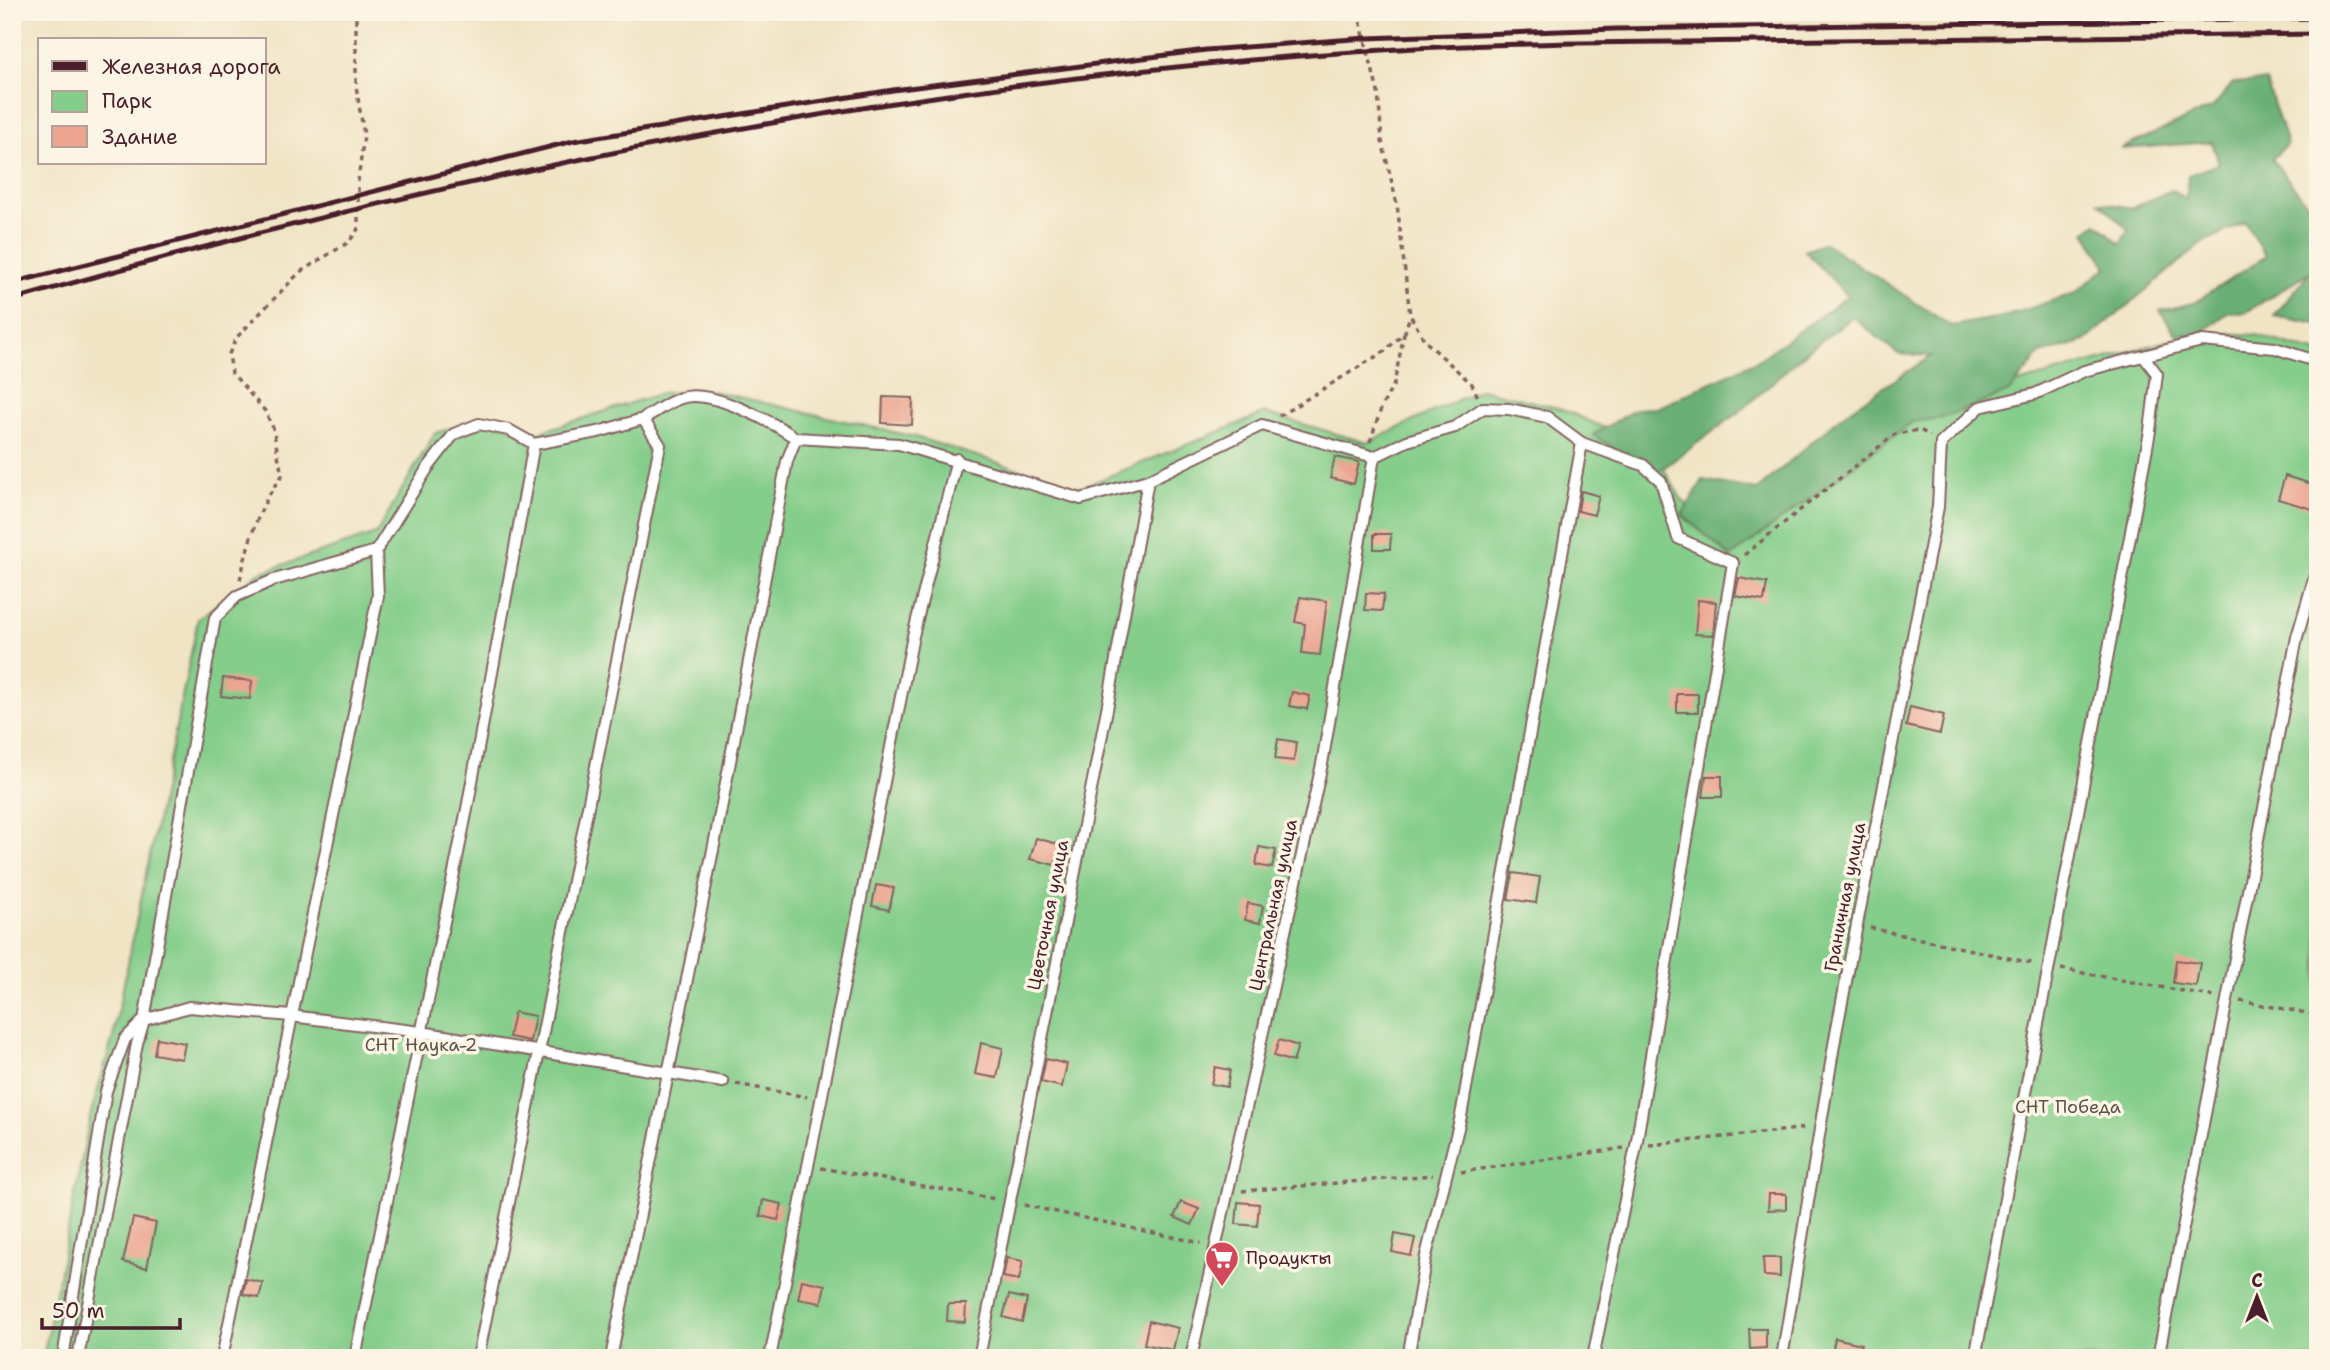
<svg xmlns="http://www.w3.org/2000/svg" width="2330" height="1370" viewBox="0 0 2330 1370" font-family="'Shantell Sans',sans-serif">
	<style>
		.green { fill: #84cd8a; stroke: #67765a; stroke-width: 2 }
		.forest { fill: #6bb076; stroke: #5a6850; stroke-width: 2 }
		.building { fill: #eba591 }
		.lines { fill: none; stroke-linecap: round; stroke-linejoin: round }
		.service-casing { stroke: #846461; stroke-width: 14 }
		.path { stroke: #846461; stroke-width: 3.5; stroke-dasharray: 5 5; stroke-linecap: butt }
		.service { stroke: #fff; stroke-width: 10 }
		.rail { stroke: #4a1f2b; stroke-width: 5 }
		.labels { text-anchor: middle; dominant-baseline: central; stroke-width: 7; stroke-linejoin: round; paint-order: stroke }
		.street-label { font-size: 18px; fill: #4a1f2b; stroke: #fcf5e5 }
		.park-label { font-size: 18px; fill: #5b5348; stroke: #fcf5e5 }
		.poi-label { font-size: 18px; fill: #4a1f2b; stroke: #fcf5e5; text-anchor: start }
	</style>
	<rect width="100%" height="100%" fill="#fcf5e5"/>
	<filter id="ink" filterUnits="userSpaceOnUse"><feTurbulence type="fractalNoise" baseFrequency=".0143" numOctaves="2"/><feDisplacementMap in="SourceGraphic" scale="14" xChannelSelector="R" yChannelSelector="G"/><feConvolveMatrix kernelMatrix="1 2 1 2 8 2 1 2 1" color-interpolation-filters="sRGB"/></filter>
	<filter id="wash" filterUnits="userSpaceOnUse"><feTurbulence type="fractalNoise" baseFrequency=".00686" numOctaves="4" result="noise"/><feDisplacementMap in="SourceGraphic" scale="28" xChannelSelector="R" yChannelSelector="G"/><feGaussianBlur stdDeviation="1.57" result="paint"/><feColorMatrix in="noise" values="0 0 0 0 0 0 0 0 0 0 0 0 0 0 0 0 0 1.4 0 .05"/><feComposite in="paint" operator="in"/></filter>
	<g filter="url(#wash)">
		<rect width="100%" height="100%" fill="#f0e4c5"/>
		<!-- green -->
		<polygon class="green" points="2198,332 2256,335 2318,353 2318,1358 43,1358 90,1117 113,1037 198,619 259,573 376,534 435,433 484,419 534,434 662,393 712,391 915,437 1080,488 1265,413 1367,443 1481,389 1562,409 1652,449 1682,500 1728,542 1917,412"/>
		<!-- forest -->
		<polygon class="forest" points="2266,81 2287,144 2272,159 2309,206 2318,208 2318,324 2274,316 2311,271 2245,313 2229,312 2198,335 2176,334 2160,311 2194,303 2266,256 2245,222 2202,243 2085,341 2040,354 2009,392 1942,418 1912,422 1731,557 1682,515 1703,480 1757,490 1849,410 1931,356 1898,354 1853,317 1811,348 1738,413 1655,474 1593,435 1636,409 1657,408 1757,361 1848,296 1805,251 1825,243 1951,326 2007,316 2075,293 2107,267 2085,232 2097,223 2120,244 2129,230 2099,202 2132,208 2172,190 2186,199 2188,175 2219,164 2212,142 2120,149 2213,107 2233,83"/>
		<g id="blocks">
			<!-- building -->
			<g class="building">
				<polygon points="883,397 913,398 912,425 882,423"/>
				<polygon points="1335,457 1359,462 1354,484 1330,478"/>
				<polygon points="2285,476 2318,486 2312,509 2278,499"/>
				<polygon points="1581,491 1599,496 1594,515 1578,511"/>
				<polygon points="1374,534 1391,534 1390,549 1374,549"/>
				<polygon points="1739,578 1767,583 1764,601 1735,596"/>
				<polygon points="1366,593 1384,594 1382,611 1365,610"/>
				<polygon points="1300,597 1327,601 1320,655 1302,653 1305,624 1295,622"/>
				<polygon points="1698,600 1716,602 1713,635 1695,634"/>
				<polygon points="223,678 252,681 250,699 221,696"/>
				<polygon points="1292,692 1310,696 1307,709 1289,706"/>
				<rect x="1677" y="694" width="21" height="18"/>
				<polygon points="1910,707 1944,715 1940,734 1906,726"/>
				<polygon points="1278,739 1296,742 1294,761 1275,759"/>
				<polygon points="1706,776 1722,776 1722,797 1703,797"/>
				<polygon points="1036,838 1061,845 1055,865 1030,859"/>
				<polygon points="1259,847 1276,850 1272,868 1256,865"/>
				<polygon points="1513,873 1540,877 1536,903 1508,899"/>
				<polygon points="876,885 894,888 889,910 872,906"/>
				<polygon points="1248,903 1263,906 1260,923 1245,920"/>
				<polygon points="2176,960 2200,963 2196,986 2173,983"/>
				<polygon points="514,1012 535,1016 530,1041 509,1037"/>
				<polygon points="157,1038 185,1043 182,1059 154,1054"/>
				<polygon points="1279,1040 1298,1046 1293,1062 1274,1056"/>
				<polygon points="981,1043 1003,1048 997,1078 975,1074"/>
				<polygon points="1046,1059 1067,1064 1062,1087 1041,1082"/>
				<polygon points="1215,1067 1230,1070 1227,1087 1211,1084"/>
				<polygon points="1769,1194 1786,1194 1786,1209 1768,1210"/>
				<polygon points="763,1200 782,1204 778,1220 760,1216"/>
				<polygon points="1181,1202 1199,1209 1192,1225 1174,1217"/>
				<polygon points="1238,1202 1259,1204 1257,1226 1236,1224"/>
				<polygon points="133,1218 156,1223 147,1268 123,1262"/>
				<polygon points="1395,1234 1415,1238 1411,1256 1392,1252"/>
				<polygon points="1007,1258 1023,1261 1019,1280 1003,1277"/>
				<polygon points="1763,1258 1780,1258 1780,1277 1764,1276"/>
				<polygon points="246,1279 263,1283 259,1298 243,1294"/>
				<polygon points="802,1280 825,1285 821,1303 798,1299"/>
				<polygon points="1009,1295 1027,1299 1022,1322 1003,1317"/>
				<polygon points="948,1304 966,1304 965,1322 947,1321"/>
				<polygon points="1149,1321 1178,1328 1173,1350 1144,1344"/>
				<polygon points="1749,1329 1766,1329 1766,1348 1750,1349"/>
				<polygon points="1835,1338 1861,1344 1857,1358 1831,1358"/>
			</g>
		</g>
	</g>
	<g filter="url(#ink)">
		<use href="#blocks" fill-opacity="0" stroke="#846461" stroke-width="2"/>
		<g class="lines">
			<!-- service casing -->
			<g class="service-casing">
				<g id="service">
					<polyline points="63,1358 106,1091 125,1039 144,1020 189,1007 291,1016 421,1032 723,1082"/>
					<polyline points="78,1358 137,1044 144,1020 215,618 237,596 274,580 376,551 427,469 454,434 479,424 509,430 534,444"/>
					<polyline points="222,1358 378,596 376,551"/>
					<polyline points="355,1358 467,809 534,444 598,432 643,419"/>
					<path d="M478 1358 660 445 643 419C655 412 668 402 681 398 710 388 772 422 796 438"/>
					<polyline points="611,1358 717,830 787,461 796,438 899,444 1081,499 1148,480 1262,425 1374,457 1407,441 1455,427 1483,408 1509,409 1547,417 1582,443"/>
					<polyline points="770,1358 913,636 957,459"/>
					<polyline points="979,1358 1109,699 1148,480"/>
					<polyline points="1191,1358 1322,764 1374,457"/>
					<polyline points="1408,1358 1426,1256 1461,1116 1582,443 1643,465 1661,481 1678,538 1733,563 1636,1146 1593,1358"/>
					<polyline points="1782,1358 1836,1033 1938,507 1941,443 1980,407 2035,394 2084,371 2202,341 2275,348 2318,362"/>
					<polyline points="1975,1358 2150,431 2157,374 2144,357"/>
					<polyline points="2158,1358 2297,637 2318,565"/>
				</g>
			</g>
			<!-- path -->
			<g class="path">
				<polyline points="1358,12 1378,92 1382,141 1397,204 1410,315 1425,341 1472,384 1478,397"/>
				<polyline points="1279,416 1385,351 1405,332 1410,315"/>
				<polyline points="1370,442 1382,406 1394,384 1404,334"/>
				<polyline points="1744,555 1895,434 1920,430 1930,436"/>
				<path d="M240 580C249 541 257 508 282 476L273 428 265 411 232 373 229 354 236 338 300 272 349 242 358 229V181L364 135 356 86V12"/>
				<polyline points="1870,928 2036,964"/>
				<polyline points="2061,969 2216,997"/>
				<polyline points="2240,1001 2318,1015"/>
				<polyline points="736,1084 807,1097"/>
				<polyline points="1649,1145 1808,1128"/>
				<polyline points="821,1168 996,1199"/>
				<polyline points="1461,1172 1624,1148"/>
				<polyline points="1242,1191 1433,1175"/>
				<polyline points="1024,1205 1201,1243"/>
			</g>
			<!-- service -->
			<use href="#service" class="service"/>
			<!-- rail -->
			<g class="rail">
				<polyline points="12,283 573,141 893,90 1206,50 1367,38 1616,29 2318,18"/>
				<path d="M12 300C454 173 909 80 1369 51 1497 42 1627 43 1755 41 1943 39 2130 36 2318 34"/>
			</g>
		</g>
	</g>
	<!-- icons -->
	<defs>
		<g id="supermarket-pin" transform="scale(1.75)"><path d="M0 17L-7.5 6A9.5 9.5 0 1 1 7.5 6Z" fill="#d1495b" stroke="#fcf5e5"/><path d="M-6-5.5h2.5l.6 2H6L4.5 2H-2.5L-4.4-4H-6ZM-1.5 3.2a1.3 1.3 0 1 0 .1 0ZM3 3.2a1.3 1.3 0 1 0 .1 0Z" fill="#fff"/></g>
	</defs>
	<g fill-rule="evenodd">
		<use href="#supermarket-pin" x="1222" y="1258"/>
	</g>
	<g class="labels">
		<!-- street labels -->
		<g class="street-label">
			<text transform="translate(1845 897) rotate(-79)">Граничная улица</text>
			<text transform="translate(1273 905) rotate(-78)">Центральная улица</text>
			<text transform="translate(1048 915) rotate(-79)">Цветочная улица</text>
		</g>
		<!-- park labels -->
		<g class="park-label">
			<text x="421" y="1045">СНТ Наука-2</text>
			<text x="2068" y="1107">СНТ Победа</text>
		</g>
		<!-- poi labels -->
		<g class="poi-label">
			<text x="1246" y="1258">Продукты</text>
		</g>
	</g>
	<!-- margin -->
	<rect width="2330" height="1370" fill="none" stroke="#fcf5e5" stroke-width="42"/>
	<!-- legend -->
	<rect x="38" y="38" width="228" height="126" fill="#fcf5e5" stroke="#b59f9b" stroke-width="2"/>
	<rect x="52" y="61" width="35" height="10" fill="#4a1f2b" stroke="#b59f9b" stroke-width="2"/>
	<text x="102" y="74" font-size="21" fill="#4a1f2b">Железная дорога</text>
	<rect x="52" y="91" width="35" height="21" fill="#84cd8a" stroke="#b59f9b" stroke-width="2"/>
	<text x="102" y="108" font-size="21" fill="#4a1f2b">Парк</text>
	<rect x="52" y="126" width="35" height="21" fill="#eba591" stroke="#b59f9b" stroke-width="2"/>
	<text x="102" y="144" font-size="21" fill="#4a1f2b">Здание</text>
	<!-- north arrow -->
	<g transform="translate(2257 1297)" stroke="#fcf5e5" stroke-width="5" paint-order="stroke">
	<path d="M0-5L12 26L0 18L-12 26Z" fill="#4a1f2b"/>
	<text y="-10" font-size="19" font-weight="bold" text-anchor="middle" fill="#4a1f2b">С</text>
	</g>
	<!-- scale -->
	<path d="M42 1318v10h138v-10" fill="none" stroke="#4a1f2b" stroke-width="3.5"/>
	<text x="52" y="1318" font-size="21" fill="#4a1f2b" stroke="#fcf5e5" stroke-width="5" paint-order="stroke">50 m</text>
</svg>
